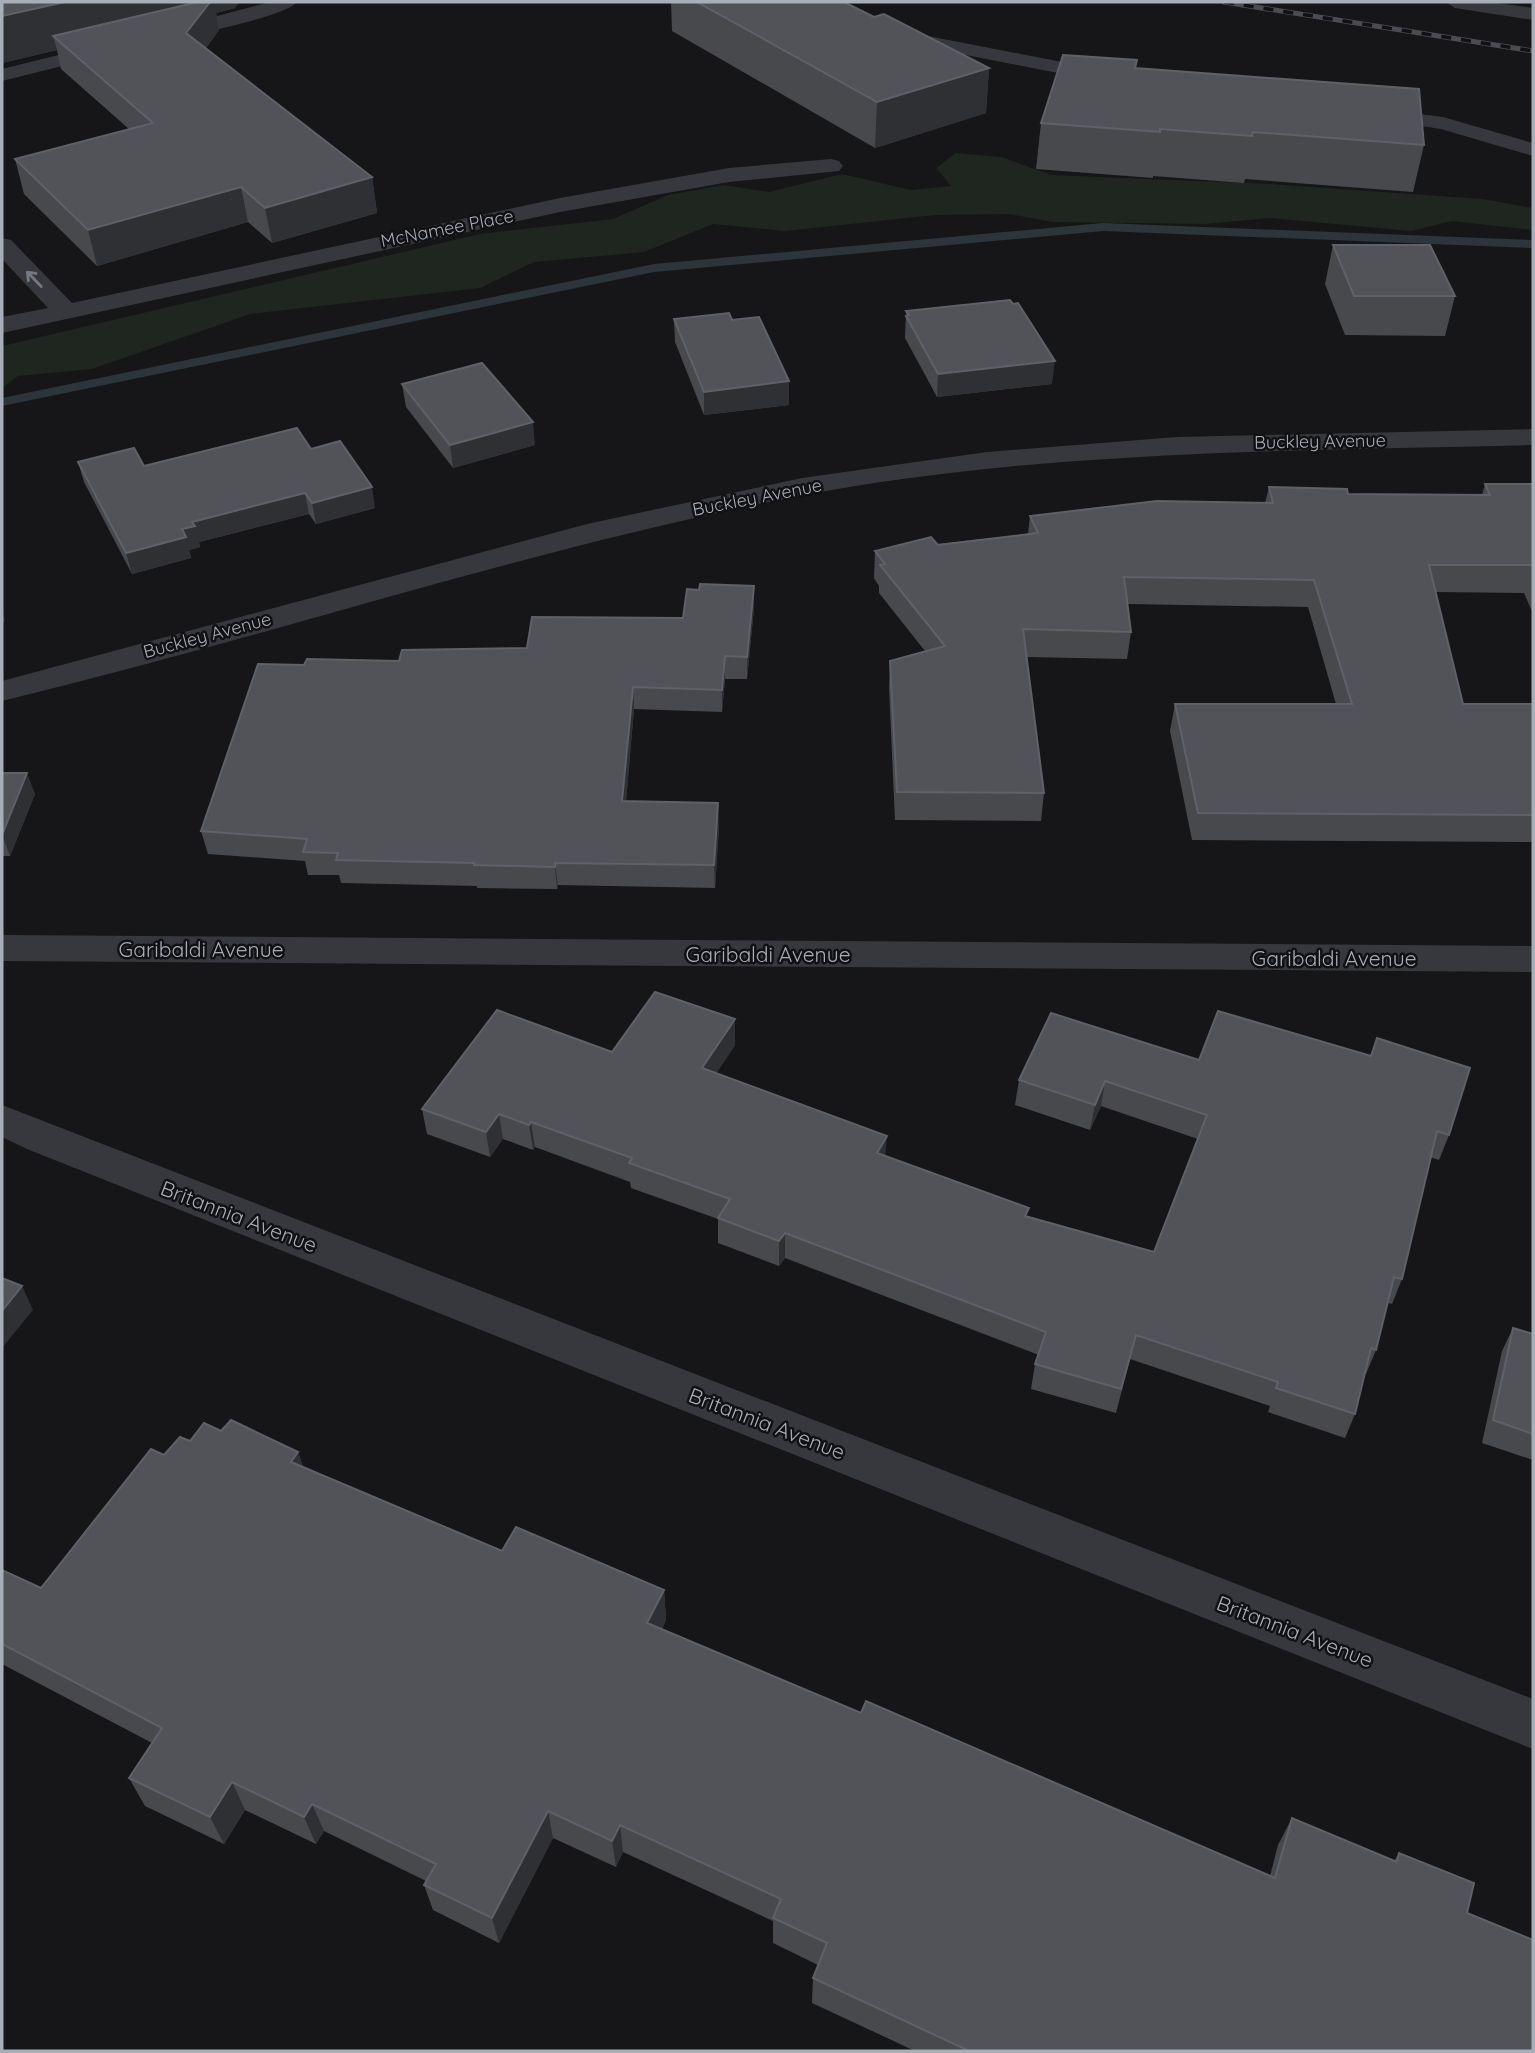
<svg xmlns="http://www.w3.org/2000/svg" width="1535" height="2053" viewBox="0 0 1535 2053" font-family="Quicksand,sans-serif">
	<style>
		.green { fill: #1e261f }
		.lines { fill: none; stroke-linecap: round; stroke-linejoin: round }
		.stream { fill: #2c353c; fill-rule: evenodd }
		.service { fill: #37383d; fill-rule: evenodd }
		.minor { fill: #37383d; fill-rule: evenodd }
		.tertiary { fill: #37383d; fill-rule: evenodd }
		.rail-casing { stroke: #4a4c52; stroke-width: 5 }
		.rail { stroke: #111113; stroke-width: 3.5; stroke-dasharray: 10; stroke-linecap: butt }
		.wall { fill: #47494d }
		.shaded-wall { fill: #2f3033 }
		.building { fill: #525359; stroke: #5f6168; stroke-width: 2 }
		.oneway { stroke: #757881 }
		.labels { text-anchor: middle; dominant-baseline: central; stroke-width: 5; stroke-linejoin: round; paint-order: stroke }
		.far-street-label { font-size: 18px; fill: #a8adb8; stroke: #111113 }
		.street-label { font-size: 21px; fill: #a8adb8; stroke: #111113 }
	</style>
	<rect width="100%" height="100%" fill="#161618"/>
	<!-- green -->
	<polygon class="green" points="956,153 1002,157 1051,175 1270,184 1482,199 1533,208 1533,230 1452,221 1411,231 1270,218 1204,224 1052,222 1009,214 935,215 785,231 713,224 644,252 534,262 480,288 250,314 92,369 18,376 2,388 2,346 480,234 613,219 668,195 724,185 769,192 842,174 911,190 951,186 936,168"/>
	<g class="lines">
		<!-- stream -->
		<polygon class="stream" points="1103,223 1533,240 1533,248 1103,231 654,272 2,406 2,398 654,264"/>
		<!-- service -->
		<g class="service">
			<path d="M270 2H297C285 17 194 34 171 40L161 34 164 30Z"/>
			<polygon points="1446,2 1491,2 1533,8 1533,20 1455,8"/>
			<polygon points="902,31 1109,71 1119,77 1109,83 895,41 892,37"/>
			<polygon points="107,43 117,49 114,53 2,81 2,69"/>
			<polygon points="1374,108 1443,117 1533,143 1533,156 1441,129 1367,118 1363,114"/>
		</g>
		<!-- minor -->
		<g class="minor">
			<polygon points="831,159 839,161 843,166 839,171 729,182 560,212 2,333 2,317 48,308 2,259 2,238 11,240 72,303 560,198 729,168"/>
			<polygon points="2,935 1533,946 1533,972 2,961"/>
			<polygon points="2,1105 1533,1699 1533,1749 27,1149 2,1137"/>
		</g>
		<!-- tertiary -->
		<path class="tertiary" d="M1533 429V445C1288 451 1041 450 799 496 529 548 269 637 2 701V681L587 524 802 478 987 452 1177 437Z"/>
		<!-- rail casing -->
		<g class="rail-casing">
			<polyline id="rail" points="1224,2 1533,51"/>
		</g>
		<!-- rail -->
		<use href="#rail" class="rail"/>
	</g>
	<!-- wall -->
	<g class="wall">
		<polygon points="2,2 235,8 216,13 219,30 206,48 372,177 377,213 272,243 248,222 97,266 24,194 15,159 129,129 61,69 57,50 2,63"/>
		<polygon points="671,2 844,2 874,17 989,68 986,113 875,148 672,31"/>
		<polygon points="1136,68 1424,145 1413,192 1245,179 1244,183 1153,176 1153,178 1036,169 1041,123"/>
		<polygon points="1333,245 1455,296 1445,336 1345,335 1325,284"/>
		<polygon points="906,311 1052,384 937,397 905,338"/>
		<polygon points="674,319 732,320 789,381 789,405 704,415 675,342"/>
		<polygon points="402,384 535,445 453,468 406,407"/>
		<polygon points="311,449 375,508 316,524 309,514 199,542 200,547 189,550 191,558 132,574 84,482 78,462 144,466"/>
		<polygon points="1485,484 1533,484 1533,614 1524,593 1435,592 1463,704 1533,704 1533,842 1192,840 1170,731 1175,704 1336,704 1308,607 1127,604 1131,632 1127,659 1026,657 1044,793 1041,821 895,820 889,688 890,661 925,651 879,593 879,586 874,578 875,551 1028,534 1030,516 1265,503 1269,487 1348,494 1482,495"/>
		<polygon points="754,586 754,608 747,679 725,679 722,712 634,709 626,801 719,826 715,888 558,885 557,889 477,888 477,886 341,883 339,875 308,875 305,861 208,854 201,831 304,665 399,661 527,648 683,618 699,590"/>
		<polygon points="2,773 35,794 10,856 2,856"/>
		<polygon points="735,1019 735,1045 716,1073 886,1156 1028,1217 1154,1252 1198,1139 1101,1106 1090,1130 1015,1105 1019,1080 1199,1060 1449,1135 1439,1160 1430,1157 1402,1279 1392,1304 1388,1303 1376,1350 1366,1374 1365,1374 1355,1414 1345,1438 1268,1412 1270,1406 1130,1359 1116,1413 1031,1389 1035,1364 1039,1355 785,1258 779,1266 718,1243 718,1219 631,1188 630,1182 535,1147 533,1150 503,1139 490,1157 427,1134 422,1109 612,1052"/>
		<polygon points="1513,1328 1533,1334 1533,1460 1482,1443 1502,1351"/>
		<polygon points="221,1431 298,1452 303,1467 502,1551 664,1590 666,1620 662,1629 861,1713 1270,1876 1278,1845 1292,1818 1394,1861 1399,1853 1467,1913 1533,2051 915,2051 812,2003 813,1978 818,1965 773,1943 773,1921 623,1852 616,1867 553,1838 499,1943 433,1910 424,1885 426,1881 324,1831 316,1844 245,1810 224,1844 145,1806 129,1778 152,1743 2,1664 2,1570 41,1588 164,1455 190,1441"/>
	</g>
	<!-- shaded-wall -->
	<g class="shaded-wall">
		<polygon points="65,2 240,2 235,8 216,13 219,30 193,66 53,36 57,50 2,63 2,16"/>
		<polygon points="989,68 986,113 875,148 877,102"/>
		<polygon points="372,177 377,213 272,243 265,208"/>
		<polygon points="241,187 248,222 97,266 88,230"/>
		<polygon points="1055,361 1052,384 937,397 938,374"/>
		<polygon points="789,381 789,405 704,415 704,392"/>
		<polygon points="533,422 535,445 453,468 450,445"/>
		<polygon points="372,487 375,508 316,524 312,503"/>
		<polygon points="305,493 309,514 199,542 200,547 189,550 191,558 132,574 126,553 182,529 192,522"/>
		<polygon points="754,586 754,608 747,679 747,657"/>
		<polygon points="2,610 5,621 2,622"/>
		<polygon points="725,656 725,679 722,712 722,690"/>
		<polygon points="633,687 634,709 624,824 622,801"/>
		<polygon points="27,773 35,794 10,856 2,835"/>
		<polygon points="718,803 719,826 715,888 714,865"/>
		<polygon points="555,863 558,885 557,889 555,867"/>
		<polygon points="735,1019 735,1045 703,1094 702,1068"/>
		<polygon points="1105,1081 1101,1106 1090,1130 1095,1105"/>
		<polygon points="499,1114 503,1139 490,1157 486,1132"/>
		<polygon points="531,1122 535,1147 533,1150 529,1125"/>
		<polygon points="887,1136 885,1161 877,1153"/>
		<polygon points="785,1233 785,1258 779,1266 779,1241"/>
		<polygon points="22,1286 33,1310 2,1348 2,1311"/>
		<polygon points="298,1452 309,1484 291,1462"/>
		<polygon points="664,1590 666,1620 650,1653 647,1623"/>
		<polygon points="232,1782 245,1810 224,1844 210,1817"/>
		<polygon points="312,1804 324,1831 316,1844 304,1817"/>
		<polygon points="548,1811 553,1838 499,1943 492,1918"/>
		<polygon points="620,1825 623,1852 616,1867 612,1841"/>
	</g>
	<!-- building -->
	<g class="building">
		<polygon points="2,2 65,2 2,16"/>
		<polygon points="198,2 210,2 186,33 372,177 265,208 241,187 88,230 15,159 153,123 53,36"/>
		<polygon points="697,2 844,2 874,17 884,14 989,68 877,102"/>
		<polygon points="1063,55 1137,60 1135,68 1419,89 1424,145 1253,132 1252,136 1160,129 1160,132 1041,123"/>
		<polygon points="1333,245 1430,245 1455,296 1354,296"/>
		<polygon points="1010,300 1013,304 1018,303 1055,361 938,374 906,316 909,315 906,311"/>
		<polygon points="729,313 732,320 759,317 789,381 704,392 674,319"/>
		<polygon points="482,363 533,422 450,445 402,384"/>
		<polygon points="297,428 311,449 340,441 372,487 312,503 305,493 192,522 195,526 182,529 186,537 126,553 78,462 134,448 144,466"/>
		<polygon points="1485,484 1533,484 1533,565 1429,565 1463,704 1533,704 1533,815 1198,813 1175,704 1352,704 1314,580 1124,577 1131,632 1023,629 1044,793 897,792 890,661 945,646 880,565 885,564 875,551 931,537 938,545 1038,533 1030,516 1157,501 1273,503 1269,487 1347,489 1348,494 1490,495"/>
		<polygon points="700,584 754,586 747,657 725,656 722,690 633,687 622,801 718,803 714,865 555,863 555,867 474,865 474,863 336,860 338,853 303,852 307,839 201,831 258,664 304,665 307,659 399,661 402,650 527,648 532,617 683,618 687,589 699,590"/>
		<polygon points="2,773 27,773 2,835"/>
		<polygon points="655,992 735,1019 702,1068 887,1136 877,1153 1029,1208 1025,1216 1154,1252 1207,1115 1105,1081 1095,1105 1019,1080 1051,1013 1199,1060 1218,1011 1371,1056 1377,1038 1470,1068 1449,1135 1437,1131 1402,1279 1394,1277 1376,1350 1371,1348 1355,1414 1276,1388 1278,1382 1136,1335 1121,1389 1035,1364 1046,1332 785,1233 779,1241 718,1218 730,1199 629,1163 632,1158 531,1122 529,1125 499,1114 486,1132 422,1109 497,1010 612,1052"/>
		<polygon points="2,1278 22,1286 2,1311"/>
		<polygon points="1513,1328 1533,1334 1533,1434 1493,1420"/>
		<polygon points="231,1420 298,1452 291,1462 502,1551 516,1527 664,1590 647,1623 861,1713 866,1701 1275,1878 1292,1818 1397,1862 1399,1853 1474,1883 1467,1913 1533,1940 1533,2051 969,2051 813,1978 827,1943 773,1918 781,1899 620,1825 612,1841 548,1811 492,1918 424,1885 436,1864 312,1804 304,1817 232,1782 210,1817 129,1778 162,1728 2,1644 2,1570 41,1588 151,1449 164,1455 180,1437 190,1441 204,1423 221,1431"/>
	</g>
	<!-- one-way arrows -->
	<defs><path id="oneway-shaft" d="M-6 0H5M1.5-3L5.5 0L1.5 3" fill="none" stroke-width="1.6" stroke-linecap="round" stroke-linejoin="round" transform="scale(1.75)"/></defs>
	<use class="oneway" href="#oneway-shaft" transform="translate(34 279) rotate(-134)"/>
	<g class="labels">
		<!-- far-street labels -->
		<g class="far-street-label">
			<text transform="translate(447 228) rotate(-11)">McNamee Place</text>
			<text transform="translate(1320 441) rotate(-1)">Buckley Avenue</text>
			<text transform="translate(757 497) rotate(-11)">Buckley Avenue</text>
			<text transform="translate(207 635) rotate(-15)">Buckley Avenue</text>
		</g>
		<!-- street labels -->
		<g class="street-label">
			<text x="201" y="949">Garibaldi Avenue</text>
			<text x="768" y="954">Garibaldi Avenue</text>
			<text x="1334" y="958">Garibaldi Avenue</text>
			<text transform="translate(239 1216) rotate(21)">Britannia Avenue</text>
			<text transform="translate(767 1423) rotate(21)">Britannia Avenue</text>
			<text transform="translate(1295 1631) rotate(21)">Britannia Avenue</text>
		</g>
	</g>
	<!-- border -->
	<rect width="1535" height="2053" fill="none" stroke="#a8adb8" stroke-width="7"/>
</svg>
